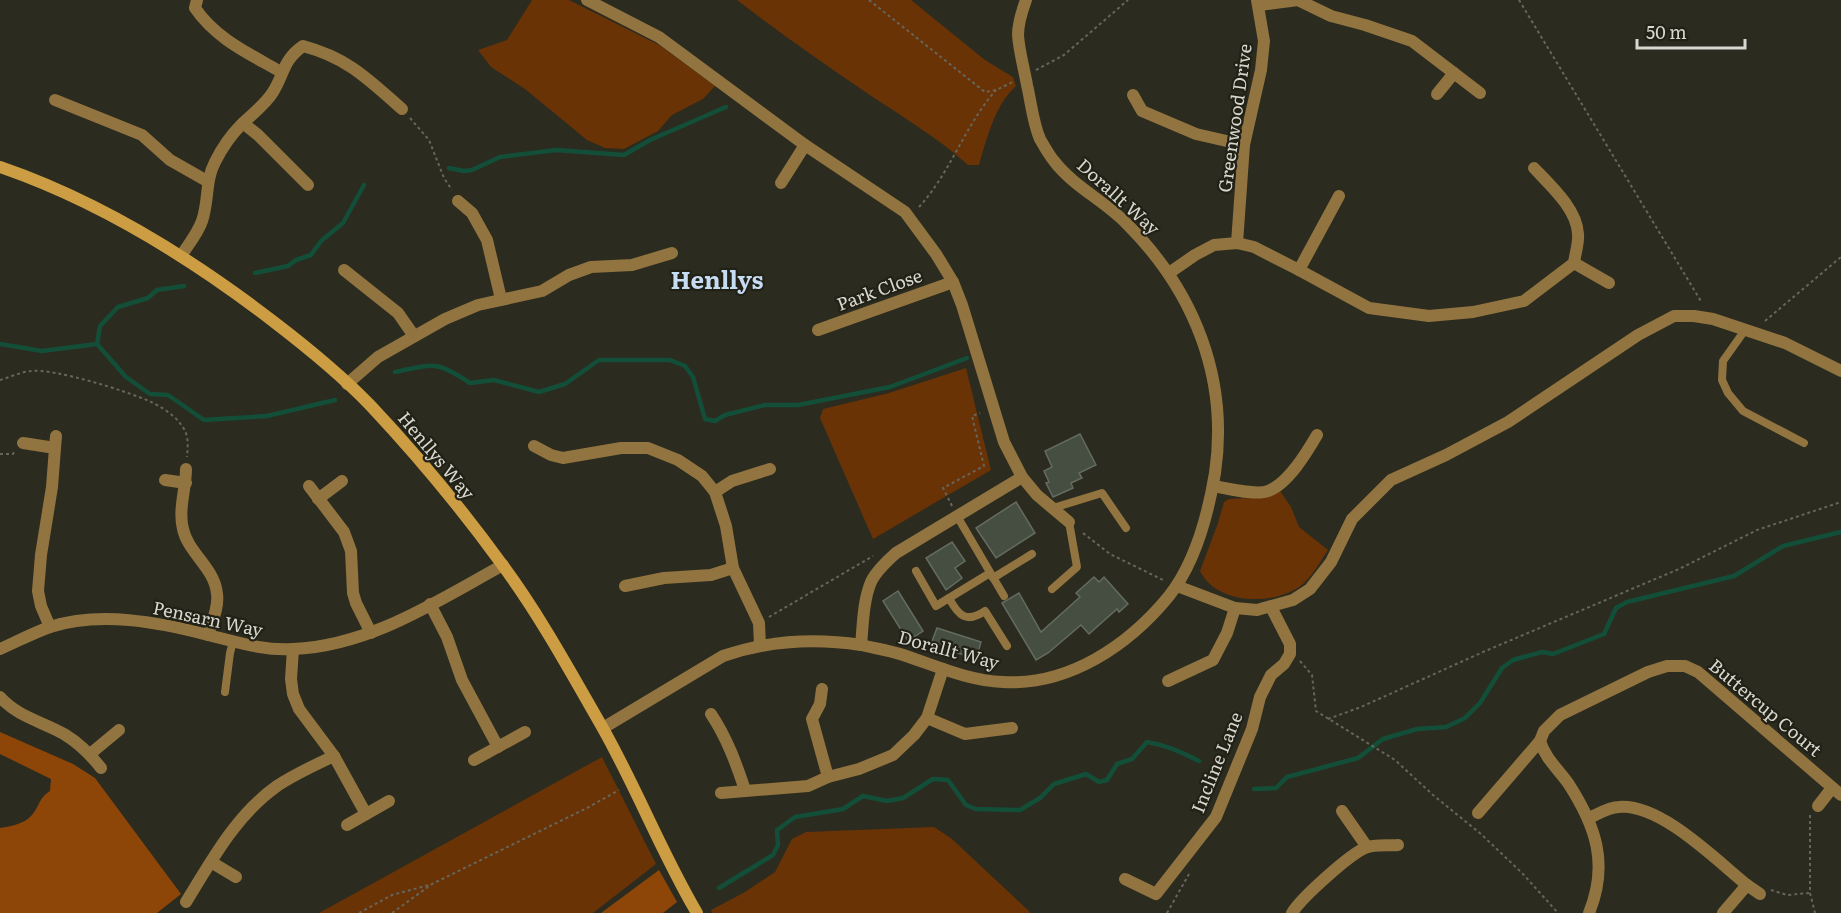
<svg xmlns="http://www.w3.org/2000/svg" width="1841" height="913" viewBox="0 0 1841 913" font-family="Literata,serif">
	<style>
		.green { fill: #693306 }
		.forest { fill: #8e4608 }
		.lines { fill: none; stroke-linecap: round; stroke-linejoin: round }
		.stream { stroke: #134e39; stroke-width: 4.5 }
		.building { fill: #464e42; stroke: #646c61; stroke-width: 1.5 }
		.path { stroke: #66665c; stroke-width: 2; stroke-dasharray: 3 3; stroke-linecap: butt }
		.lane { stroke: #91743f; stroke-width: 8 }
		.street { stroke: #91743f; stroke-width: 12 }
		.secondary { stroke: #cc9d42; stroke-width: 12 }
		.labels { text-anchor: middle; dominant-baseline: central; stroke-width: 4.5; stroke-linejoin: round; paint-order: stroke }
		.street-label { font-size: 18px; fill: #d8d8d0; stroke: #212116 }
		.district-label { font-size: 24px; font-weight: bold; fill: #c6dcf3; stroke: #212116 }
	</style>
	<rect width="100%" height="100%" fill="#2b2b1f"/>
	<!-- green -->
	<g class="green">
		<polygon points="532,0 569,0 659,45 715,86 703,99 672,115 658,131 624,149 605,148 587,140 525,89 491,67 478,50 507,40"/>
		<path d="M737 0H911L985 60 1013 77 1016 86C995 105 987 138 979 165H968C936 136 899 115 864 91 821 62 778 32 737 0Z"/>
		<polygon points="966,368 991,470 873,539 820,418 823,409 889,393"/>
		<path d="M1280 491 1291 507 1299 527 1328 550C1320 562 1311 579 1299 587 1271 606 1216 604 1200 571L1218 523 1224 502 1229 499 1267 497Z"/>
		<polygon points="602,757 656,864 593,913 319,913"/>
		<polygon points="934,827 952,839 1031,913 712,913 711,910 745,892 775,872 792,839 806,832"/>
	</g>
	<!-- forest -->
	<g class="forest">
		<path d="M0 732 73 764 95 778 181 894 157 913H0V828C13 826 28 823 35 811 41 801 40 798 50 791L51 779 0 754Z"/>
		<polygon points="659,870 677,902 663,913 601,913"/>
	</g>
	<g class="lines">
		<!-- stream -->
		<g class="stream">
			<polyline points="449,168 464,171 472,170 500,157 556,150 624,155 650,140 726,107"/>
			<polyline points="255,273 288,266 296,260 311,255 321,241 343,223 364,185"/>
			<polyline points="0,344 42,351 97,344 100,326 118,307 148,298 157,290 184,286"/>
			<polyline points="97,344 126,377 150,394 168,395 204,420 267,416 335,400"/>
			<path d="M395 372C434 364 435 360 470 383L494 380 539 392 565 384 599 360H670L685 366 693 377 705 419 715 421 725 415 765 405H798L890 387 967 358"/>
			<polyline points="1254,789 1276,788 1287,777 1358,758 1383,739 1417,729 1446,727 1465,718 1480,703 1502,668 1513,660 1542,652 1553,654 1604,634 1616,608 1627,602 1734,576 1783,546 1841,532"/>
			<path d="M719 888 773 855 778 845 777 830 795 817 843 809 863 796 887 801 903 798 933 779 948 780 966 805 976 809 1020 810 1040 798 1054 784 1086 774 1099 782 1107 780 1117 764 1132 759 1147 742C1166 745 1182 752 1199 761"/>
		</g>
	</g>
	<!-- building -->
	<g class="building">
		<polygon points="1080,434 1096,465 1079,473 1082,478 1071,483 1073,488 1053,497 1046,483 1049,482 1044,471 1052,467 1045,451"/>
		<polygon points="1016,502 1035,533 996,558 976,528"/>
		<polygon points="952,542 965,561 955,568 962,578 946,590 926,558"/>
		<polygon points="1094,577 1099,582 1104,577 1128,604 1119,612 1117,609 1089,634 1081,625 1048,653 1036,660 1002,603 1019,593 1041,632 1080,597 1076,593"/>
		<polygon points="898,591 923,631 908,641 883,601"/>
		<polygon points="937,628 981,642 976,659 931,644"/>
	</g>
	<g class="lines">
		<!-- path -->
		<g class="path">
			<polyline points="869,0 985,92 996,90 1013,82"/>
			<polyline points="1519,0 1702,303"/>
			<polyline points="1036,70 1064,55 1128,0"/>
			<polyline points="410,118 429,140 444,178 452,190"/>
			<path d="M919 207C951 172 965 125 996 90"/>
			<polyline points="1765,321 1841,257"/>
			<path d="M0 380C10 377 21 372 31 371 54 368 126 391 149 401 160 406 175 415 182 426 189 435 188 446 187 457"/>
			<polyline points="0,454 13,454 14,452"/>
			<polyline points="952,506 943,488 984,466 972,416 980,413"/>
			<polyline points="1083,533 1110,554 1163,580"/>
			<polyline points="769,617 873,556"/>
			<polyline points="1300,661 1312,675 1316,711 1395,760 1433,795 1481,834 1523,874 1558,913"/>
			<polyline points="1328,719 1361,707 1483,652 1679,569 1757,530 1841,502"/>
			<polyline points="1810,815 1810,893 1815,913"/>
			<polyline points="1771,890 1787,895 1810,893"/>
			<polyline points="359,913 392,895 429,885"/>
			<polyline points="392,913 432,884 589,807 619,790"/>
			<polyline points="1167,913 1189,874"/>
		</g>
		<!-- lane -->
		<g class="lane">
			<polyline points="1745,330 1723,361 1722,380 1728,393 1743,411 1804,443"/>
			<polyline points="1053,508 1102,493 1126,528"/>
			<polyline points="957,516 1004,596"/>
			<polyline points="916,571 936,606 990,573"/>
			<polyline points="993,578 1032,554"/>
			<polyline points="1052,589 1077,567 1069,522"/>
			<path d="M949 598C958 615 966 624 985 611L1007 646"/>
			<polyline points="225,692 230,653 233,642"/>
		</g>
		<!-- street -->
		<g class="street">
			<path d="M197 0 195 8C216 39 250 54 281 72"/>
			<polyline points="587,0 659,37 805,145 905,212 936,254 953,282 962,305 1004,442 1022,477 1037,495 1069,522"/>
			<polyline points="1259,5 1298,0 1331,16 1365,25 1412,41 1480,93"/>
			<polyline points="1437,94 1454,73"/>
			<polyline points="1133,95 1142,111 1196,134 1244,145"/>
			<polyline points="55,100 142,135 170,160 207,181"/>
			<polyline points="243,123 258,135 308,185"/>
			<polyline points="781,183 805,145"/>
			<polyline points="458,201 472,213 487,240 501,299"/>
			<polyline points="1237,243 1244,145 1261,70 1264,41 1257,0"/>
			<path d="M181 256C188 245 198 233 202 221 209 201 205 181 215 162 222 148 230 136 241 125 252 114 265 105 273 92 285 73 282 61 303 46 348 58 368 79 402 109"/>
			<polyline points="1574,263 1609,283"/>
			<polyline points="344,270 398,313 414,336"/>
			<polyline points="1299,270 1339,196"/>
			<path d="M1169 273 1195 255 1214 245 1237 243 1254 247 1299 270 1369 308 1429 316 1473 312 1524 301 1574 263C1575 254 1579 243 1578 234 1577 209 1550 185 1534 168"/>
			<polyline points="818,330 953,282"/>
			<polyline points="347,384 378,357 445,319 478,305 542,291 569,275 591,267 632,265 672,253"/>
			<polyline points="23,443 55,448 52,487 41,555 38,591 41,606 50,627"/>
			<polyline points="534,446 551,455 563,458 621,448 648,448 678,460 702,476 715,492 726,526 733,568 759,623 760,646"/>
			<polyline points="55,448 56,436"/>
			<path d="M186 469C186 488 178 510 183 529 188 553 215 568 217 594 219 607 212 622 208 635"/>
			<polyline points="165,480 186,483"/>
			<polyline points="309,486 344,532 351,551 353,593 356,603 371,633"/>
			<path d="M1213 486C1227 488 1255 496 1268 491 1288 484 1307 452 1317 435"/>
			<polyline points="715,492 732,481 770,469"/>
			<polyline points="318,499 342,481"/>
			<polyline points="625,586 664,578 711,575 733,568"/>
			<polyline points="1177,586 1235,608 1257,610 1293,600 1310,589 1331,562 1352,519 1391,480 1446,455 1508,422 1638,335 1674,316 1694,316 1713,319 1785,343 1841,371"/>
			<polyline points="430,604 447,637 462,680 498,747"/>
			<path d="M861 645C874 648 888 650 900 654 934 665 968 681 1003 682 1069 686 1129 645 1169 596 1196 562 1208 515 1215 473 1229 378 1194 291 1127 224 1105 201 1074 187 1054 161 1049 155 1044 146 1040 139 1033 123 1031 102 1027 85 1024 68 1019 51 1018 35 1018 23 1022 11 1026 0"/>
			<path d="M0 649C16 642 33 633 50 627 100 611 158 622 208 635 237 642 263 651 293 649 370 646 437 601 503 565"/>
			<polyline points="293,649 291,679 293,694 299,709 334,756 366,814"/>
			<polyline points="1168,681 1213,660 1227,633 1235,608"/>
			<polyline points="822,689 820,704 812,719 828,777"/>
			<path d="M0 697C18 717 41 721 64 734 79 743 90 754 101 768"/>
			<path d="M711 714C727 738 736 763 745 790"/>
			<polyline points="927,718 965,734 1012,728"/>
			<path d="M603 728 723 656C767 641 814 638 861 645 863 625 863 601 871 582 876 571 887 561 896 553L1022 477"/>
			<path d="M1540 741C1545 758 1558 769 1568 783 1596 826 1609 864 1589 913"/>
			<polyline points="90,754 119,730"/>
			<polyline points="474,760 525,732"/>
			<polyline points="721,793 808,786 828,777 859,769 893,755 914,735 927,718 943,669"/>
			<polyline points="1818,806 1832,788"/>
			<polyline points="1342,811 1367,847"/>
			<polyline points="1478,813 1540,741 1544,731 1560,715 1648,672 1667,666 1685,666 1698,672 1841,795"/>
			<path d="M1589 818C1598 814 1609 807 1619 807 1660 803 1716 860 1747 885L1723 913"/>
			<polyline points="347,825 389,801"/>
			<polyline points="211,862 236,877"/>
			<polyline points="1125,879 1156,894 1216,817 1252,729 1260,697 1271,675 1284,664 1290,654 1290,644 1271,607"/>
			<polyline points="1747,885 1760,894"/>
			<path d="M186 902C212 860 236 815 277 786 295 774 315 765 334 756"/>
			<path d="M1292 913C1301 898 1349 855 1365 848 1374 844 1388 846 1398 845"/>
		</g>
		<!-- secondary -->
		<path class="secondary" d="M0 167C99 201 191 258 274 322 308 348 341 375 370 405 417 455 461 508 501 563 539 614 570 671 601 725 636 786 661 852 697 913"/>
	</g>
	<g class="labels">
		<!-- street labels -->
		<g class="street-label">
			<text transform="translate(1234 118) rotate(-82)">Greenwood Drive</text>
			<text transform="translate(1119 196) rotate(42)">Dorallt Way</text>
			<text transform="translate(879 289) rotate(-20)">Park Close</text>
			<text transform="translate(437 455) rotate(50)">Henllys Way</text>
			<text transform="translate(208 618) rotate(12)">Pensarn Way</text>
			<text transform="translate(949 649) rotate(15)">Dorallt Way</text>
			<text transform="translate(1766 707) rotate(40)">Buttercup Court</text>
			<text transform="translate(1216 762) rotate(-68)">Incline Lane</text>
		</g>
		<!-- district labels -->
		<g class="district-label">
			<text x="717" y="278">Henllys</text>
		</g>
	</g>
	<!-- scale -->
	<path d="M1637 39v9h108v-9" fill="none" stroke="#d8d8d0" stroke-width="3"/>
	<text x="1646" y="39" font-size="18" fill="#d8d8d0" stroke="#212116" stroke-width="4.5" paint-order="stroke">50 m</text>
</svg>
